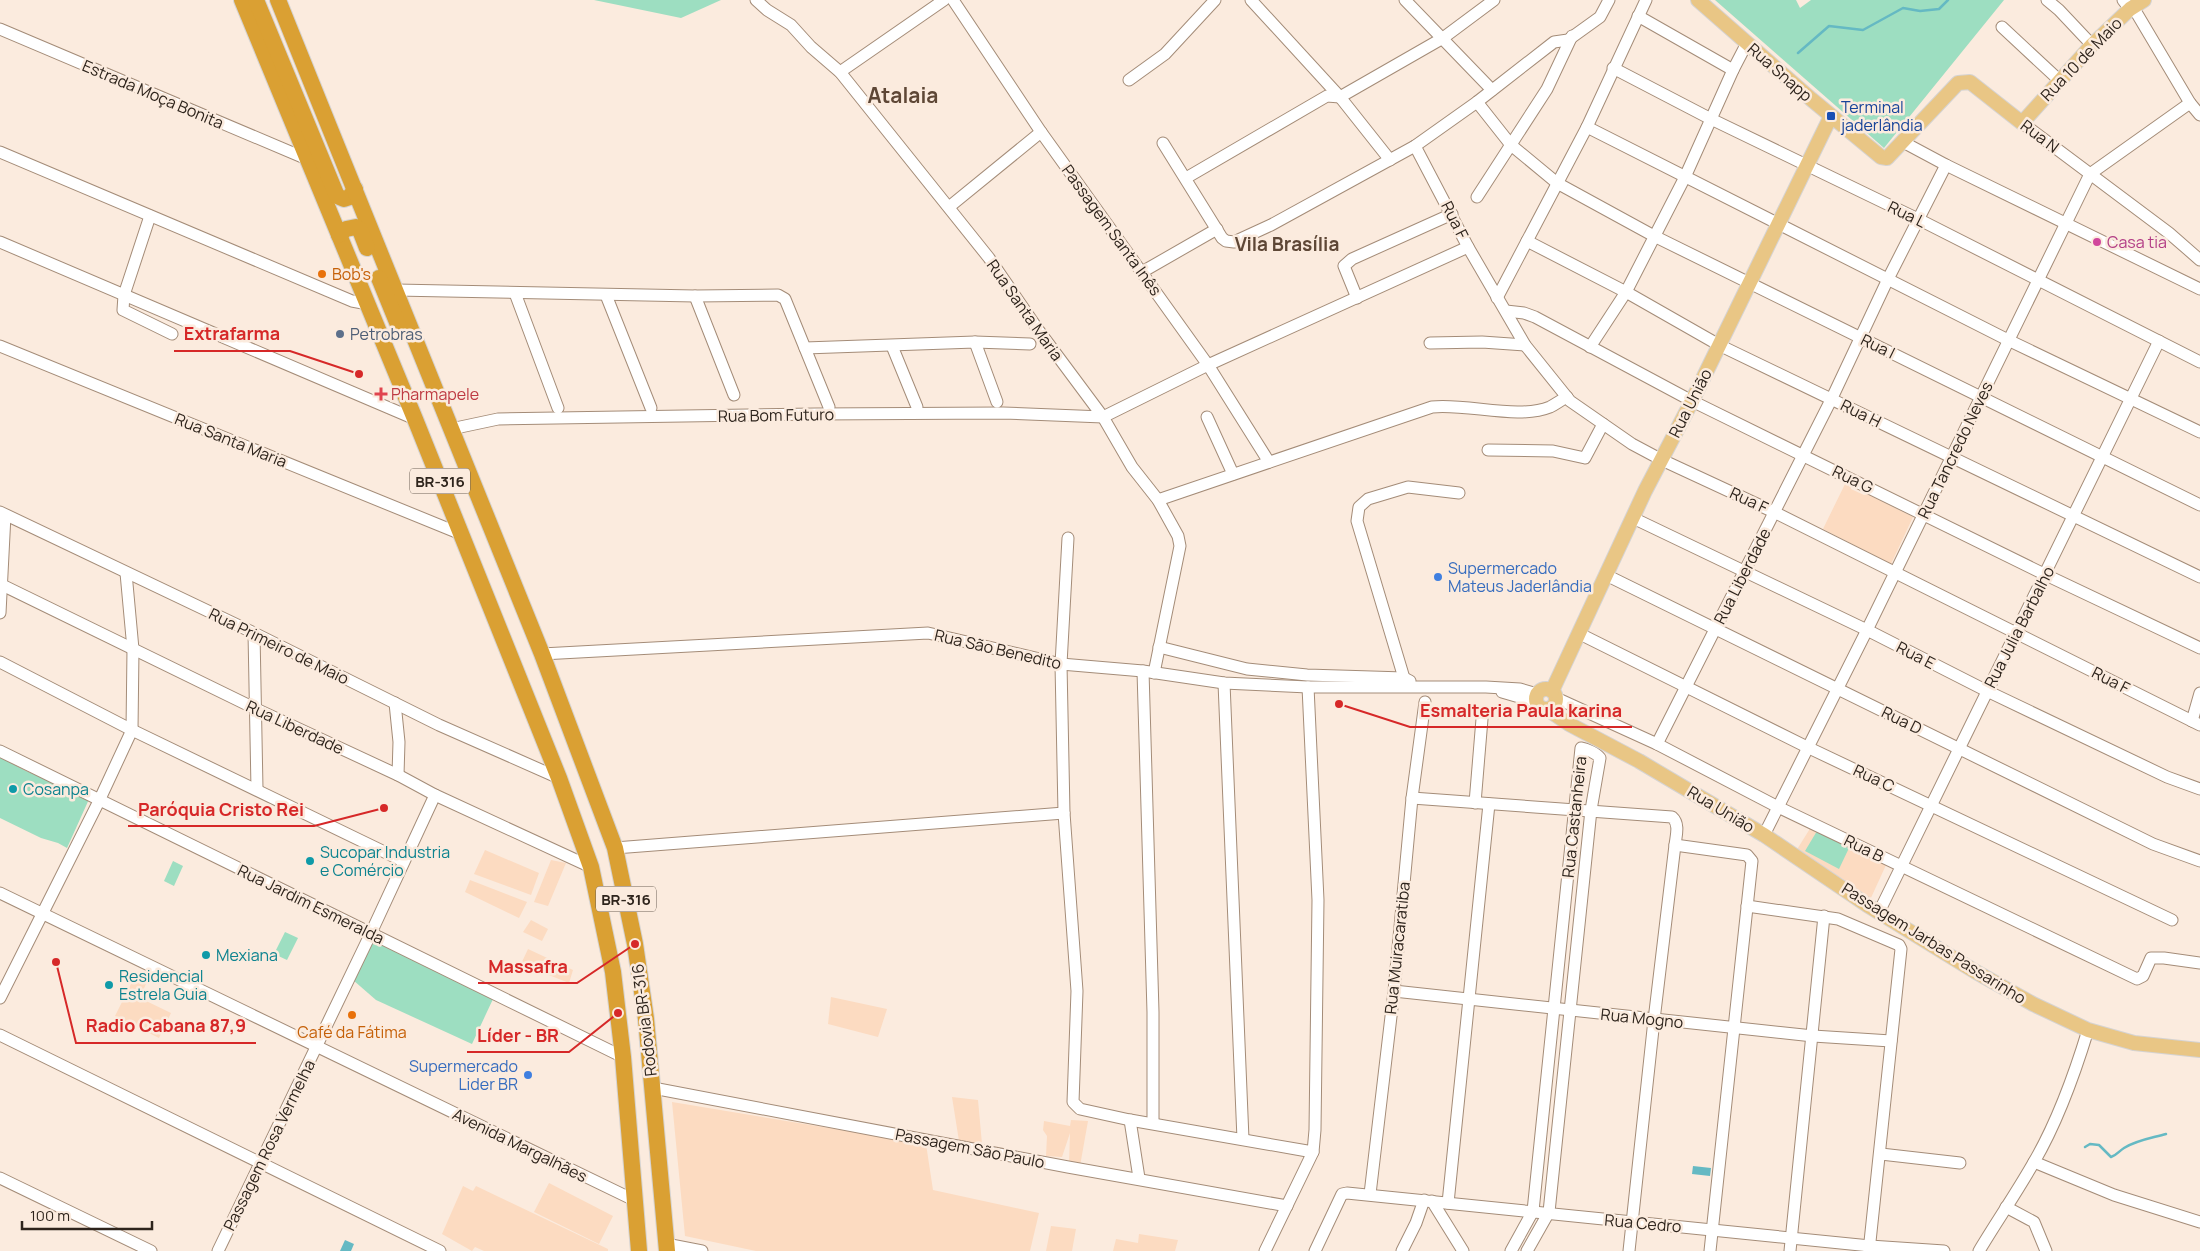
<svg xmlns="http://www.w3.org/2000/svg" width="2200" height="1251" viewBox="0 0 2200 1251" font-family="Manrope,sans-serif">
	<style>
		.built { fill: #fcdbc1 }
		.green { fill: #9ddec1 }
		.water { fill: #65b9c3 }
		.lines { fill: none; stroke-linecap: round; stroke-linejoin: round }
		.stream { stroke: #65b9c3; stroke-width: 2.5 }
		.minor-casing { stroke: #a48c78; stroke-width: 13 }
		.major-casing { stroke: #d5d3d2; stroke-width: 16 }
		.highway-casing { stroke: #d5d3d2; stroke-width: 18 }
		.minor { stroke: #fff; stroke-width: 11 }
		.major { stroke: #e9c685; stroke-width: 14 }
		.highway { stroke: #daa033; stroke-width: 16 }
		.transit-dot { fill: #1a4fb4; stroke: #fbebde; stroke-width: 2 }
		.hotel-dot { fill: #d1479c; stroke: #fbebde; stroke-width: 2 }
		.food-dot { fill: #e8710a; stroke: #fbebde; stroke-width: 2 }
		.service-dot { fill: #5c6f8a; stroke: #fbebde; stroke-width: 2 }
		.health-dot { fill: #e0444e; stroke: #fbebde; stroke-width: 2 }
		.shop-dot { fill: #3f7fe0; stroke: #fbebde; stroke-width: 2 }
		.culture-dot { fill: #0f9aa8; stroke: #fbebde; stroke-width: 2 }
		.labels { text-anchor: middle; dominant-baseline: central; stroke-width: 5; stroke-linejoin: round; paint-order: stroke }
		.shield { fill: #fbebde; stroke: #6c6056; stroke-width: 1 }
		.shield-label { font-size: 15px; font-weight: bold; fill: #2e241c }
		.street-label { font-size: 16px; fill: #2e241c; stroke: #fbebde }
		.transit-label { font-size: 16px; fill: #164399; stroke: #fbebde; text-anchor: start }
		.hotel-label { font-size: 16px; fill: #b23c85; stroke: #fbebde; text-anchor: start }
		.food-label { font-size: 16px; fill: #c56008; stroke: #fbebde; text-anchor: start }
		.service-label { font-size: 16px; fill: #4e5e75; stroke: #fbebde; text-anchor: start }
		.health-label { font-size: 16px; fill: #be3a42; stroke: #fbebde; text-anchor: start }
		.shop-label { font-size: 16px; fill: #366cbe; stroke: #fbebde; text-anchor: start }
		.culture-label { font-size: 16px; fill: #0d838f; stroke: #fbebde; text-anchor: start }
		.quarter-label { font-size: 19px; font-weight: bold; fill: #5e4736; stroke: #fbebde }
		.district-label { font-size: 21px; font-weight: bold; fill: #5e4736; stroke: #fbebde }
		.leader { fill: none; stroke: #d62828; stroke-width: 2 }
		.callout-dot { fill: #d62828; stroke: #fbebde; stroke-width: 2 }
		.callout-label { font-size: 18px; text-anchor: middle; font-weight: bold; fill: #d62828; stroke: #fbebde; stroke-width: 5; stroke-linejoin: round; paint-order: stroke }
	</style>
	<rect width="100%" height="100%" fill="#fbebde"/>
	<!-- built -->
	<g class="built">
		<polygon points="1845,484 1851,485 1851,489 1864,495 1867,494 1913,517 1891,564 1823,529"/>
		<polygon points="1811,827 1886,865 1870,900 1796,851"/>
		<polygon points="485,850 539,873 531,895 474,874"/>
		<polygon points="551,860 566,863 548,906 534,902"/>
		<polygon points="470,880 527,902 519,918 465,892"/>
		<polygon points="531,920 548,929 542,941 523,932"/>
		<polygon points="528,949 573,970 569,983 521,964"/>
		<polygon points="137,972 148,979 140,998 171,1013 159,1038 115,1016"/>
		<polygon points="831,997 887,1009 878,1037 828,1024"/>
		<polygon points="952,1097 978,1100 982,1144 959,1141"/>
		<polygon points="672,1102 926,1144 933,1190 1039,1213 1030,1251 756,1251 685,1236"/>
		<polygon points="1071,1120 1088,1121 1080,1166 1069,1164 1070,1133 1062,1157 1046,1156 1047,1136 1043,1130 1044,1121 1070,1126"/>
		<polygon points="549,1183 613,1216 599,1244 534,1212"/>
		<polygon points="463,1186 473,1191 476,1186 608,1249 608,1251 484,1251 475,1247 472,1251 442,1234"/>
		<polygon points="1051,1226 1076,1229 1072,1251 1046,1251"/>
		<polygon points="1139,1234 1178,1240 1175,1251 1113,1251 1116,1239 1138,1243"/>
	</g>
	<!-- green -->
	<g class="green">
		<polygon points="594,0 721,0 681,18"/>
		<polygon points="1715,0 1796,0 1800,8 1811,0 2004,0 1884,148"/>
		<polygon points="0,757 26,771 90,797 67,848 58,843 41,838 0,818"/>
		<polygon points="1817,831 1849,848 1839,869 1805,851"/>
		<polygon points="173,861 183,866 174,886 164,881"/>
		<polygon points="285,932 298,938 287,960 274,954"/>
		<polygon points="372,939 493,999 472,1044 376,1000 353,980"/>
	</g>
	<!-- water -->
	<g class="water">
		<polygon points="1693,1166 1711,1168 1710,1176 1692,1174"/>
		<polygon points="345,1240 354,1244 351,1251 340,1251"/>
	</g>
	<g class="lines">
		<!-- stream -->
		<g class="stream">
			<polyline points="1798,53 1829,26 1863,30 1903,8 1920,11 1939,9 1948,0"/>
			<path d="M2085 1147 2090 1144 2099 1145 2111 1157C2117 1155 2119 1151 2124 1148 2137 1140 2152 1138 2166 1134"/>
		</g>
		<!-- minor casing -->
		<g class="minor-casing">
			<g id="minor">
				<polyline points="756,0 767,10 791,25 811,47 840,72 989,258 1039,331 1103,417 1132,467 1158,500 1178,536 1180,546 1154,673"/>
				<polyline points="953,0 1041,132 1208,365 1269,462"/>
				<polyline points="1251,0 1340,97 1390,160"/>
				<polyline points="1405,0 1492,90"/>
				<polyline points="2047,0 2059,10 2092,45"/>
				<polyline points="2123,0 2130,9"/>
				<polyline points="2133,7 2190,103 2200,115"/>
				<polyline points="1638,16 1733,70"/>
				<polyline points="2002,27 2059,80"/>
				<polyline points="0,29 307,159"/>
				<polyline points="1613,68 1711,119 1918,219 2200,362"/>
				<polyline points="840,72 944,0"/>
				<polyline points="1129,80 1165,54 1215,0"/>
				<polyline points="1477,102 1511,145 1557,183 1654,236 2200,505"/>
				<polyline points="2022,123 2169,233 2200,260"/>
				<polyline points="1587,127 2008,340 2200,432"/>
				<polyline points="1903,142 1946,165 2200,289"/>
				<polyline points="1163,143 1222,238 1226,241 1234,242 1271,225 1415,146 1477,102 1554,42 1568,40 1600,17 1609,0"/>
				<polyline points="1415,146 1468,247 1525,345 1570,401 1632,444 1662,460 1774,512 2200,725"/>
				<polyline points="0,152 352,301 368,304"/>
				<polyline points="1186,178 1327,96 1340,97 1443,38 1494,0"/>
				<polyline points="1477,197 1547,89 1572,36"/>
				<polyline points="949,207 1041,132"/>
				<polyline points="150,216 124,295 123,310 172,334"/>
				<polyline points="1527,241 1626,292 1719,345 2200,577"/>
				<polyline points="0,242 415,419"/>
				<polyline points="1142,272 1217,229"/>
				<polyline points="396,290 695,296 778,295 785,299 829,407"/>
				<polyline points="515,293 558,408"/>
				<polyline points="606,295 651,408"/>
				<polyline points="695,296 734,395"/>
				<polyline points="1357,298 1344,266 1352,259 1452,214"/>
				<polyline points="1497,298 1587,127 1646,0"/>
				<polyline points="1506,311 1524,313 1535,317 1692,401 2046,575 2200,648"/>
				<polyline points="975,342 997,402"/>
				<polyline points="1430,343 1482,342 1525,345"/>
				<polyline points="0,346 461,534"/>
				<polyline points="892,346 917,407"/>
				<polyline points="1590,347 1626,292 1685,177 1733,70 1747,43"/>
				<polyline points="805,348 975,342 1030,344"/>
				<polyline points="1207,417 1233,474"/>
				<polyline points="451,429 498,419 815,414 1003,413 1103,417 1208,365 1468,247"/>
				<polyline points="1488,450 1553,451 1585,458 1603,424"/>
				<path d="M1158 500 1432 407C1467 403 1518 420 1550 407 1556 404 1561 400 1567 397"/>
				<polyline points="0,512 254,633 439,725 559,778"/>
				<polyline points="1633,518 1867,630 1987,691 2167,777 2200,789"/>
				<polyline points="1068,538 1061,664 1064,813 1077,991 1073,1102 1080,1109 1130,1120 1313,1152"/>
				<polyline points="1606,575 2153,844 2200,861"/>
				<polyline points="0,584 254,708 398,775 435,795 591,867"/>
				<polyline points="0,613 5,515"/>
				<polyline points="254,633 257,789"/>
				<polyline points="1578,633 1807,747 2172,920"/>
				<polyline points="1159,647 1247,669 1307,675 1404,678 1410,681"/>
				<polyline points="542,654 928,633 1061,664 1143,671 1224,683 1308,687 1486,687 1520,689 1537,694"/>
				<polyline points="0,662 132,730 403,861"/>
				<polyline points="1143,671 1153,1012 1153,1123"/>
				<polyline points="1404,678 1357,521 1359,507 1368,499 1408,487 1459,493"/>
				<polyline points="1224,683 1243,1139"/>
				<polyline points="1502,692 1536,702"/>
				<polyline points="1556,698 1657,744 1778,807 2137,979 2143,976 2151,958 2164,958 2200,963"/>
				<polyline points="395,703 399,742 398,775"/>
				<polyline points="2192,721 2200,693"/>
				<polyline points="1657,744 1832,398 1888,279 1946,165"/>
				<polyline points="0,751 623,1057"/>
				<path d="M1412 798 1672 817C1680 824 1676 836 1675 845L1654 1020 1629 1251"/>
				<polyline points="1475,803 1482,719"/>
				<polyline points="1764,835 1867,630 2090,174 2190,103"/>
				<polyline points="1675,845 1747,855 1752,861 1710,1251"/>
				<polyline points="615,848 1064,813"/>
				<polyline points="0,893 634,1200"/>
				<polyline points="1747,906 1838,919 1899,945 1901,949 1869,1251"/>
				<polyline points="1879,912 2159,341"/>
				<polyline points="1394,991 1813,1036 1891,1041"/>
				<polyline points="0,998 99,801 132,730 133,649 126,573"/>
				<polyline points="0,1035 440,1251"/>
				<polyline points="653,1088 1068,1167 1287,1206"/>
				<polyline points="1130,1120 1139,1178"/>
				<polyline points="1881,1154 1960,1163"/>
				<polyline points="2034,1162 2114,1195 2200,1222"/>
				<polyline points="0,1178 151,1251"/>
				<polyline points="1370,1194 1394,991 1412,798 1425,702"/>
				<polyline points="1432,1201 1463,1251"/>
				<polyline points="1448,1203 1489,804"/>
				<polyline points="2006,1207 2034,1222 2046,1251"/>
				<polyline points="666,1244 702,1251"/>
				<polyline points="218,1251 371,933 435,795"/>
				<polyline points="1265,1251 1313,1152 1315,1130 1318,900 1308,687"/>
				<polyline points="1315,1251 1342,1194 1347,1193 1870,1246 1944,1251"/>
				<polyline points="1402,1251 1416,1223 1424,1200"/>
				<path d="M1511 1251 1533 1211 1581 748C1587 749 1596 753 1600 758L1591 810 1549 1212 1527 1251"/>
				<polyline points="1790,1251 1824,916"/>
				<path d="M1979 1251C1997 1221 2017 1192 2034 1162 2058 1121 2074 1076 2088 1030"/>
			</g>
		</g>
		<!-- major casing -->
		<g class="major-casing">
			<g id="major">
				<polyline points="1698,0 1811,99 1881,157 1887,158 1958,83 1970,82 2022,123 2092,45 2130,9 2144,0"/>
				<circle cx="1546" cy="699" r="10"/>
				<polyline points="1552,691 1645,491 1692,401 1831,116"/>
				<polyline points="1547,709 1569,724 1639,761 1764,835 1867,905 1976,972 2033,1004 2088,1030 2134,1043 2200,1050"/>
			</g>
		</g>
		<!-- highway casing -->
		<g class="highway-casing">
			<g id="highway">
				<polyline points="242,0 415,419 559,778 591,867 613,972 623,1057 639,1251"/>
				<polyline points="256,0 337,196 344,199 350,197 355,189"/>
				<polyline points="278,0 542,654 615,848 635,944 646,1019 667,1251"/>
				<polyline points="339,235 346,229 356,227 360,230 367,248"/>
				<polyline points="379,278 399,327"/>
			</g>
		</g>
		<!-- minor -->
		<use href="#minor" class="minor"/>
		<!-- major -->
		<use href="#major" class="major"/>
		<!-- highway -->
		<use href="#highway" class="highway"/>
	</g>
	<!-- markers -->
	<rect class="transit-dot" x="1826" y="111" width="10" height="10" rx="2.5"/>
	<circle class="hotel-dot" cx="2097" cy="242" r="5"/>
	<g class="food-dot">
		<circle cx="322" cy="274" r="5"/>
		<circle cx="352" cy="1015" r="5"/>
	</g>
	<circle class="service-dot" cx="340" cy="334" r="5"/>
	<path class="health-dot" d="M378.5 386.5h5v5h5v5h-5v5h-5v-5h-5v-5h5z"/>
	<g class="shop-dot">
		<circle cx="1438" cy="577" r="5"/>
		<circle cx="528" cy="1075" r="5"/>
	</g>
	<g class="culture-dot">
		<circle cx="13" cy="789" r="5"/>
		<circle cx="310" cy="861" r="5"/>
		<circle cx="206" cy="955" r="5"/>
		<circle cx="109" cy="985" r="5"/>
	</g>
	<g class="labels">
		<!-- shield labels -->
		<g class="shield">
			<rect x="410" y="468.5" width="60" height="25" rx="4"/>
			<rect x="596" y="886.5" width="60" height="25" rx="4"/>
		</g>
		<g class="shield-label">
			<text x="440" y="481">BR-316</text>
			<text x="626" y="899">BR-316</text>
		</g>
		<!-- street labels -->
		<g class="street-label">
			<text transform="translate(2081 59) rotate(-46)">Rua 10 de Maio</text>
			<text transform="translate(1780 72) rotate(41)">Rua Snapp</text>
			<text transform="translate(153 94) rotate(23)">Estrada Moça Bonita</text>
			<text transform="translate(2040 136) rotate(37)">Rua N</text>
			<text transform="translate(1907 214) rotate(26)">Rua L</text>
			<text transform="translate(1455 220) rotate(63)">Rua F</text>
			<text transform="translate(1112 230) rotate(54)">Passagem Santa Inês</text>
			<text transform="translate(1025 310) rotate(55)">Rua Santa Maria</text>
			<text transform="translate(1878 346) rotate(26)">Rua I</text>
			<text transform="translate(1690 403) rotate(-63)">Rua União</text>
			<text transform="translate(1861 413) rotate(26)">Rua H</text>
			<text transform="translate(776 415) rotate(-1)">Rua Bom Futuro</text>
			<text transform="translate(231 440) rotate(22)">Rua Santa Maria</text>
			<text transform="translate(1955 450) rotate(-64)">Rua Tancredo Neves</text>
			<text transform="translate(1853 479) rotate(26)">Rua G</text>
			<text transform="translate(1749 500) rotate(25)">Rua F</text>
			<text transform="translate(1742 576) rotate(-63)">Rua Liberdade</text>
			<text transform="translate(2019 627) rotate(-63)">Rua Julia Barbalho</text>
			<text transform="translate(279 646) rotate(26)">Rua Primeiro de Maio</text>
			<text transform="translate(998 649) rotate(13)">Rua São Benedito</text>
			<text transform="translate(1916 655) rotate(27)">Rua E</text>
			<text transform="translate(2111 680) rotate(27)">Rua F</text>
			<text transform="translate(1902 720) rotate(26)">Rua D</text>
			<text transform="translate(295 727) rotate(25)">Rua Liberdade</text>
			<text transform="translate(1874 778) rotate(25)">Rua C</text>
			<text transform="translate(1721 809) rotate(31)">Rua União</text>
			<text transform="translate(1574 817) rotate(-84)">Rua Castanheira</text>
			<text transform="translate(1864 848) rotate(26)">Rua B</text>
			<text transform="translate(311 904) rotate(26)">Rua Jardim Esmeralda</text>
			<text transform="translate(1934 943) rotate(32)">Passagem Jarbas Passarinho</text>
			<text transform="translate(1397 948) rotate(-84)">Rua Muiracaratiba</text>
			<text transform="translate(1642 1018) rotate(6)">Rua Mogno</text>
			<text transform="translate(644 1020) rotate(-97)">Rodovia BR-316</text>
			<text transform="translate(269 1145) rotate(-64)">Passagem Rosa Vermelha</text>
			<text transform="translate(520 1145) rotate(26)">Avenida Margalhães</text>
			<text transform="translate(970 1148) rotate(11)">Passagem São Paulo</text>
			<text transform="translate(1643 1223) rotate(5)">Rua Cedro</text>
		</g>
		<!-- transit labels -->
		<g class="transit-label">
			<text x="1841" y="107">Terminal<tspan x="1841" dy="18">jaderlândia</tspan></text>
		</g>
		<!-- hotel labels -->
		<g class="hotel-label">
			<text x="2107" y="242">Casa tia</text>
		</g>
		<!-- food labels -->
		<g class="food-label">
			<text x="332" y="274">Bob's</text>
			<text x="352" y="1032" text-anchor="middle">Café da Fátima</text>
		</g>
		<!-- service labels -->
		<g class="service-label">
			<text x="350" y="334">Petrobras</text>
		</g>
		<!-- health labels -->
		<g class="health-label">
			<text x="391" y="394">Pharmapele</text>
		</g>
		<!-- shop labels -->
		<g class="shop-label">
			<text x="1448" y="568">Supermercado<tspan x="1448" dy="18">Mateus Jaderlândia</tspan></text>
			<text x="518" y="1066" text-anchor="end">Supermercado<tspan x="518" dy="18">Lider BR</tspan></text>
		</g>
		<!-- culture labels -->
		<g class="culture-label">
			<text x="23" y="789">Cosanpa</text>
			<text x="320" y="852">Sucopar Industria<tspan x="320" dy="18">e Comércio</tspan></text>
			<text x="216" y="955">Mexiana</text>
			<text x="119" y="976">Residencial<tspan x="119" dy="18">Estrela Guia</tspan></text>
		</g>
		<!-- quarter labels -->
		<g class="quarter-label">
			<text x="1287" y="244">Vila Brasília</text>
		</g>
		<!-- district labels -->
		<g class="district-label">
			<text x="903" y="95">Atalaia</text>
		</g>
	</g>
	<!-- callouts -->
	<path class="leader" d="M359 374L290 351H174M1339 704L1410 727H1632M384 808L314 826H128M635 944L577 983H478M56 962L76 1043H256M618 1013L569 1052H467"/>
	<g class="callout-dot">
		<circle cx="359" cy="374" r="5"/>
		<circle cx="1339" cy="704" r="5"/>
		<circle cx="384" cy="808" r="5"/>
		<circle cx="635" cy="944" r="5"/>
		<circle cx="56" cy="962" r="5"/>
		<circle cx="618" cy="1013" r="5"/>
	</g>
	<g class="callout-label">
		<text x="232" y="340">Extrafarma</text>
		<text x="1521" y="717">Esmalteria Paula karina</text>
		<text x="221" y="816">Paróquia Cristo Rei</text>
		<text x="528" y="973">Massafra</text>
		<text x="166" y="1032">Radio Cabana 87,9</text>
		<text x="518" y="1042">Líder - BR</text>
	</g>
	<!-- scale -->
	<path d="M22 1221v8h130v-8" fill="none" stroke="#2e241c" stroke-width="2.5"/>
	<text x="30" y="1221" font-size="15" fill="#2e241c" stroke="#fbebde" stroke-width="4" paint-order="stroke">100 m</text>
</svg>
